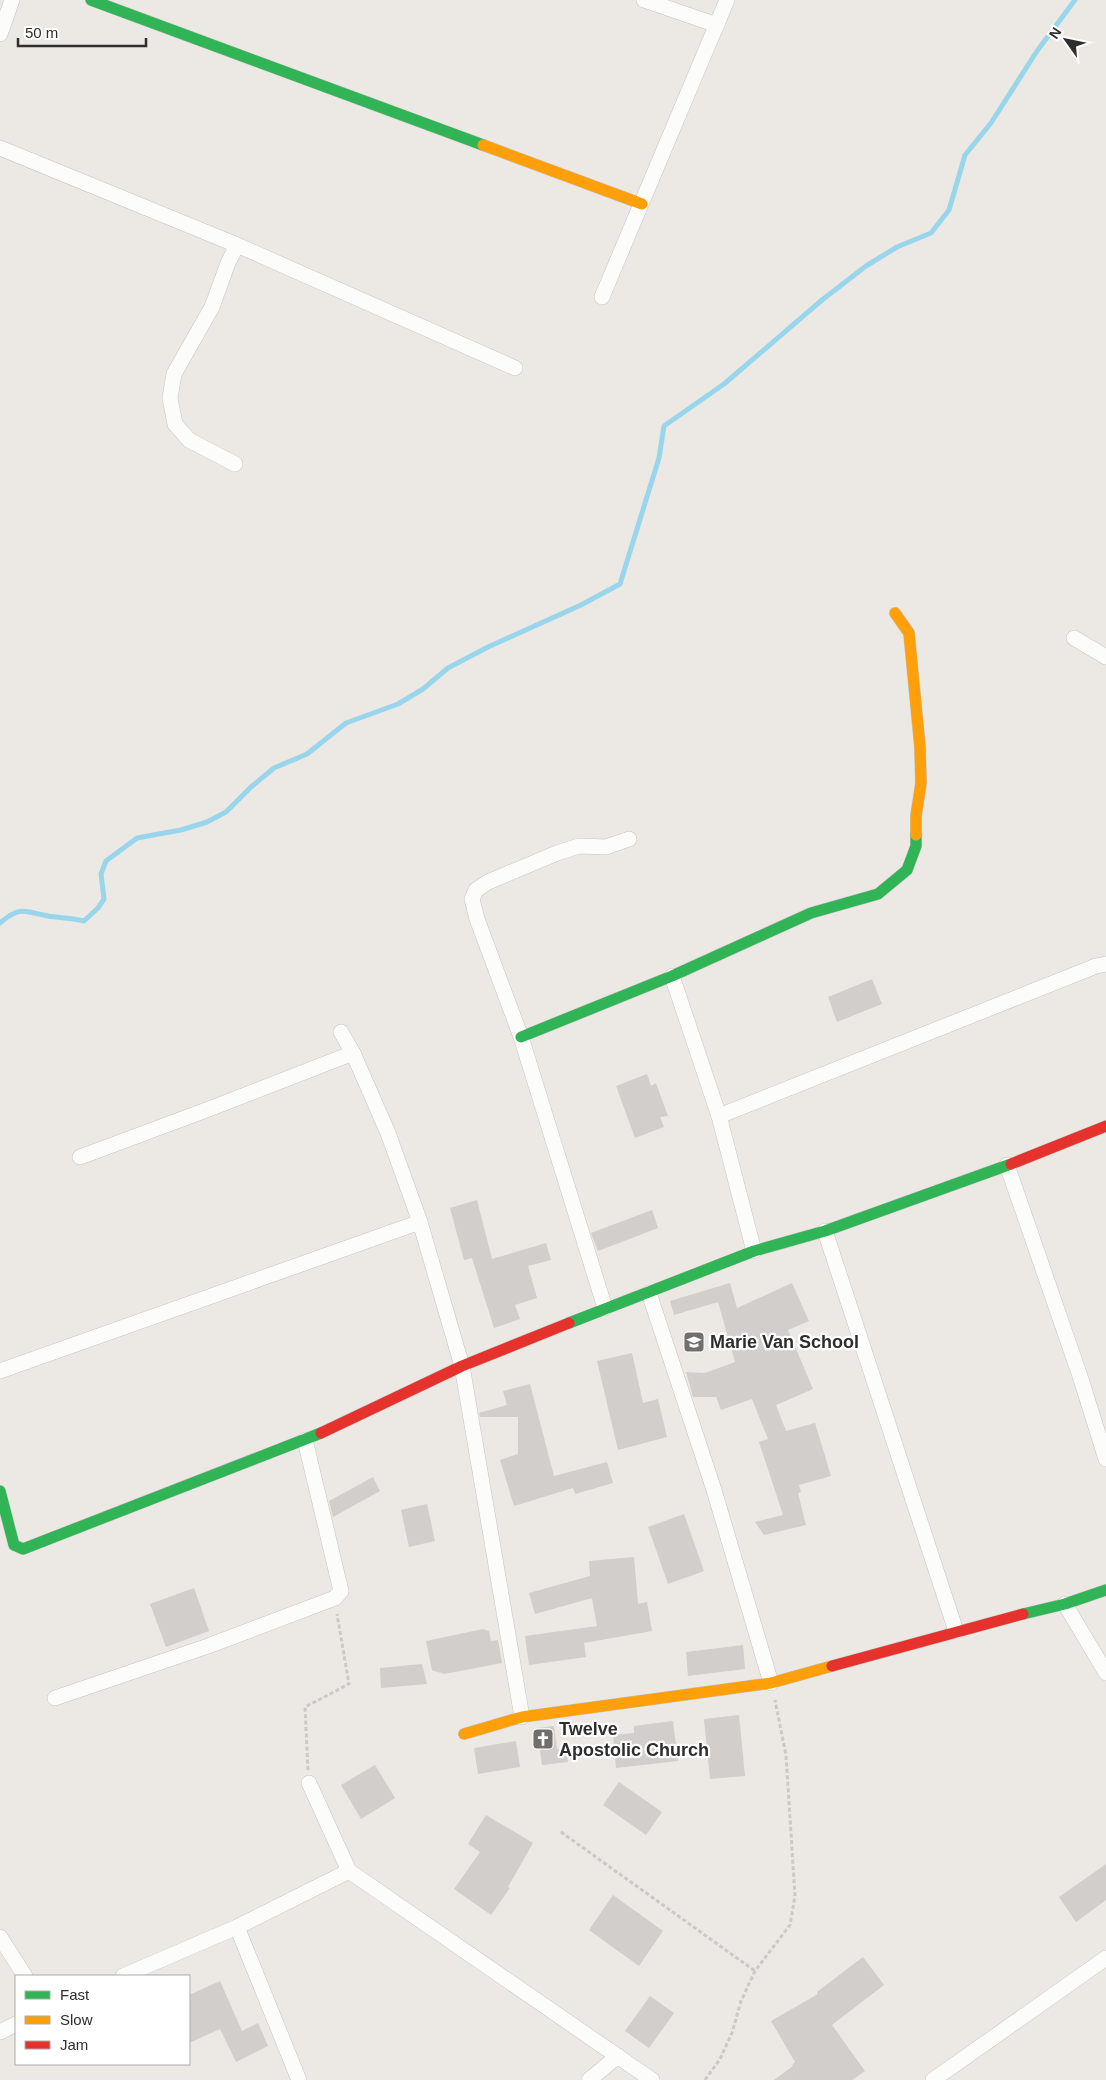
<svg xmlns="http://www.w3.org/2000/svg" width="1106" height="2080" viewBox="0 0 1106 2080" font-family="Arial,sans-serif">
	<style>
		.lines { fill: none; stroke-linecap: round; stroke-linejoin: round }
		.stream { stroke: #99d6ec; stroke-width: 5 }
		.building { fill: #d1cecb }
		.street-casing { stroke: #c5c4c5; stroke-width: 16 }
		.fast-casing { stroke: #c5c4c5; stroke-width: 12 }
		.slow-casing { stroke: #c5c4c5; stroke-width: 12 }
		.jam-casing { stroke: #c5c4c5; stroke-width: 12 }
		.path { stroke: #c9c9c8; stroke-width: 3; stroke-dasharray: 4 2.5; stroke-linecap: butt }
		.street { stroke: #fcfcfb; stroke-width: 15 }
		.fast { stroke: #30b455; stroke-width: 11 }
		.slow { stroke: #ff9f0a; stroke-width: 11 }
		.jam { stroke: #e5322d; stroke-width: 11 }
		.labels { text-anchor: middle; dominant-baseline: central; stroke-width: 4.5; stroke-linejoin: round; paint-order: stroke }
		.poi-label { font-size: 18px; font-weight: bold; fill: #2e2e2e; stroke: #fff; text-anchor: start }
	</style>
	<rect width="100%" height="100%" fill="#ece8e4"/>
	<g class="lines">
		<!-- stream -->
		<path class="stream" d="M0 923C21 905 24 912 48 916 60 918 72 918 84 921L98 908 104 899 101 874 106 861 137 838 181 830 207 822 226 812 251 787 274 768 307 754 346 723 398 704 423 689 448 668 488 647 581 605 620 584 659 458 664 426 724 384 822 300 866 266 897 247 931 233 949 210 965 155 991 123 1037 51 1075 0"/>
	</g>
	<!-- building -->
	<g class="building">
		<polygon points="872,979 882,1004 837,1022 828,997"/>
		<polygon points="647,1074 651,1086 656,1083 668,1116 660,1117 664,1127 635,1138 616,1086"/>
		<polygon points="477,1200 492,1259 546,1243 551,1260 528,1266 537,1298 515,1305 520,1319 494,1328 472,1258 464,1260 450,1208"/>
		<polygon points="652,1210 658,1228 598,1251 591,1233"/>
		<polygon points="730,1283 737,1308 792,1283 809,1321 788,1330 813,1389 776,1405 786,1431 815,1423 831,1476 799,1485 801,1492 798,1493 806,1525 764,1535 755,1522 783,1515 759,1442 768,1439 752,1399 721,1410 716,1397 693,1397 686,1372 705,1373 735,1362 718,1302 674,1315 670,1301"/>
		<polygon points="632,1353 643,1403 658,1399 667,1437 618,1450 597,1361"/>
		<polygon points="530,1384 554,1476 607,1462 613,1483 575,1494 573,1488 514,1506 500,1460 518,1454 518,1417 480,1417 479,1413 507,1405 503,1391"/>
		<polygon points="373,1477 380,1491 333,1517 329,1501"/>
		<polygon points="427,1504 435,1541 409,1547 401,1510"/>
		<polygon points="684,1514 704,1571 668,1584 648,1527"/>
		<polygon points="634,1557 638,1604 647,1602 652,1631 584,1643 586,1657 529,1665 525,1636 597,1626 592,1598 535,1614 529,1593 590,1576 589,1561"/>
		<polygon points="194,1588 209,1631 166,1647 150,1604"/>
		<polygon points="483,1629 489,1631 491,1641 498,1640 502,1663 444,1674 432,1670 426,1641"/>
		<polygon points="743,1645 745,1669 688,1676 686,1652"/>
		<polygon points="422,1664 427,1684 381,1688 380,1668"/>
		<polygon points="739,1715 745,1776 710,1779 704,1719"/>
		<polygon points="673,1721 678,1761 616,1768 613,1735 634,1733 634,1726"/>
		<polygon points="554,1726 557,1749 566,1748 568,1762 542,1765 537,1728"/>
		<polygon points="516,1741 520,1767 478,1774 474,1748"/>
		<polygon points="375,1765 395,1798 361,1819 341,1785"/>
		<polygon points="619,1782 662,1812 646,1835 603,1805"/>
		<polygon points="486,1815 533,1843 508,1887 510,1888 491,1915 454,1889 480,1852 468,1844"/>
		<polygon points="1106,1864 1106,1900 1076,1922 1059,1897"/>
		<polygon points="613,1895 663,1931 639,1966 589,1930"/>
		<polygon points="863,1957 884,1985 832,2025 865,2071 852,2080 774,2080 793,2066 792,2065 795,2062 771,2021 818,1994 817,1992"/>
		<polygon points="220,1981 242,2031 258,2023 268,2046 236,2062 220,2029 189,2043 189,1995"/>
		<polygon points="650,1996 674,2013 649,2048 625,2031"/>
	</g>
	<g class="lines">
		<!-- street casing -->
		<g class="street-casing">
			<g id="street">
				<polyline points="644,0 717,25"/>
				<polyline points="0,34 12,0"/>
				<polyline points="0,148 237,245 515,368"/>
				<polyline points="602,297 727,0"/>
				<polyline points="235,464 189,440 175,424 170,398 174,374 212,307 228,263 237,245"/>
				<polyline points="1074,638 1106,657"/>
				<polyline points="672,976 719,1116 754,1251"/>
				<polyline points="341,1032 353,1053 388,1133 420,1222 462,1366 522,1717"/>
				<polyline points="719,1116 1096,966 1106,964"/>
				<polyline points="80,1157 209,1109 353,1053"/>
				<polyline points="1007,1165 1080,1376 1106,1459"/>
				<polyline points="825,1231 956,1631"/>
				<polyline points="649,1293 714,1490 771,1683"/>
				<polyline points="605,1308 521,1037 477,919 472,899 476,890 488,882 557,853 579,846 606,847 629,839"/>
				<polyline points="0,1371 420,1222"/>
				<polyline points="1065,1604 1106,1673"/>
				<polyline points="55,1698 208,1646 335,1598 341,1591 305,1440"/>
				<polyline points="309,1783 349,1871 652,2080"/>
				<polyline points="237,1927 299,2080"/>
				<polyline points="0,1937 25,1976"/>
				<polyline points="123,1976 237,1927 349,1871"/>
				<polyline points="0,2032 16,2024"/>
				<polyline points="589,2080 618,2056"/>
				<polyline points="933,2080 1106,1958"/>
			</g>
		</g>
		<!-- fast casing -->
		<g class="fast-casing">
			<g id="fast">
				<polyline points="91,0 483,145"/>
				<polyline points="521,1037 672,976 811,913 878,894 907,870 916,846 916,835"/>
				<polyline points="569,1323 754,1251 825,1231 1011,1164"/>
				<polyline points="0,1491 14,1545 23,1549 321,1433"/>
				<polyline points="1023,1614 1065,1604 1106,1590"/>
			</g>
		</g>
		<!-- slow casing -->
		<g class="slow-casing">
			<g id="slow">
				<polyline points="483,145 642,204"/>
				<polyline points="895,613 909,633 920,747 921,783 916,816 916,835"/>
				<polyline points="464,1734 522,1717 771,1683 832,1666"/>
			</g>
		</g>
		<!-- jam casing -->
		<g class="jam-casing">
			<g id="jam">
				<polyline points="1011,1164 1106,1126"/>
				<polyline points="321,1433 462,1366 569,1323"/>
				<polyline points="832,1666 1023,1614"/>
			</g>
		</g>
		<!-- path -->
		<g class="path">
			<polyline points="308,1770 305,1707 349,1684 337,1614"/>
			<polyline points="561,1832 755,1971"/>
			<polyline points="705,2080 720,2059 732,2033 741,2001 755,1971 790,1925 795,1896 786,1755 775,1700"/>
		</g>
		<!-- street -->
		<use href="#street" class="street"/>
		<!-- fast -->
		<use href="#fast" class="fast"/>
		<!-- slow -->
		<use href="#slow" class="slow"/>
		<!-- jam -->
		<use href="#jam" class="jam"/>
	</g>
	<!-- icons -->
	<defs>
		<g id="school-square" transform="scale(1.125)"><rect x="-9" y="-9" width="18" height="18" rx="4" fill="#706f6e" stroke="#fff"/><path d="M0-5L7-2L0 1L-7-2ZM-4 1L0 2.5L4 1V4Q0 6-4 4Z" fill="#fff"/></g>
		<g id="church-square" transform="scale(1.125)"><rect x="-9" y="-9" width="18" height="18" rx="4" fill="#706f6e" stroke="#fff"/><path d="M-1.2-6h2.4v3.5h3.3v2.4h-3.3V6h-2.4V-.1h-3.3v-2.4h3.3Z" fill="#fff"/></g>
	</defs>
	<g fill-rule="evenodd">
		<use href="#school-square" x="694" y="1342"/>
		<use href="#church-square" x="543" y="1739"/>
	</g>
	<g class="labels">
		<!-- poi labels -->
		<g class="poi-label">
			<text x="710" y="1342">Marie Van School</text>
			<text x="559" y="1729">Twelve<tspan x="559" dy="21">Apostolic Church</tspan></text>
		</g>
	</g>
	<!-- legend -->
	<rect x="15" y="1975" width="175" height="90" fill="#ffffff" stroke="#ababab"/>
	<rect x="25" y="1991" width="25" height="8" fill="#30b455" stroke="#ababab"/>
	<text x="60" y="2000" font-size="15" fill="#2e2e2e">Fast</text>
	<rect x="25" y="2016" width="25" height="8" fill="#ff9f0a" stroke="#ababab"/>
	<text x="60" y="2025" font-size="15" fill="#2e2e2e">Slow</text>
	<rect x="25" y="2041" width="25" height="8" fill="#e5322d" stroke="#ababab"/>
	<text x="60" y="2050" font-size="15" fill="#2e2e2e">Jam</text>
	<!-- north arrow -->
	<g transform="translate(1066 40) rotate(303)" stroke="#ffffff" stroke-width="4" paint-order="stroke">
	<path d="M0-4L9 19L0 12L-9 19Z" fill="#2e2e2e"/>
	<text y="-8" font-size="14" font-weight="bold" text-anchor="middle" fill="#2e2e2e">N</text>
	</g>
	<!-- scale -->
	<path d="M18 38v8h128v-8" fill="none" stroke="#2e2e2e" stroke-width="2.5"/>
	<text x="25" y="38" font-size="15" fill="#2e2e2e" stroke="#ffffff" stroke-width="4" paint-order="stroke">50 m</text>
</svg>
